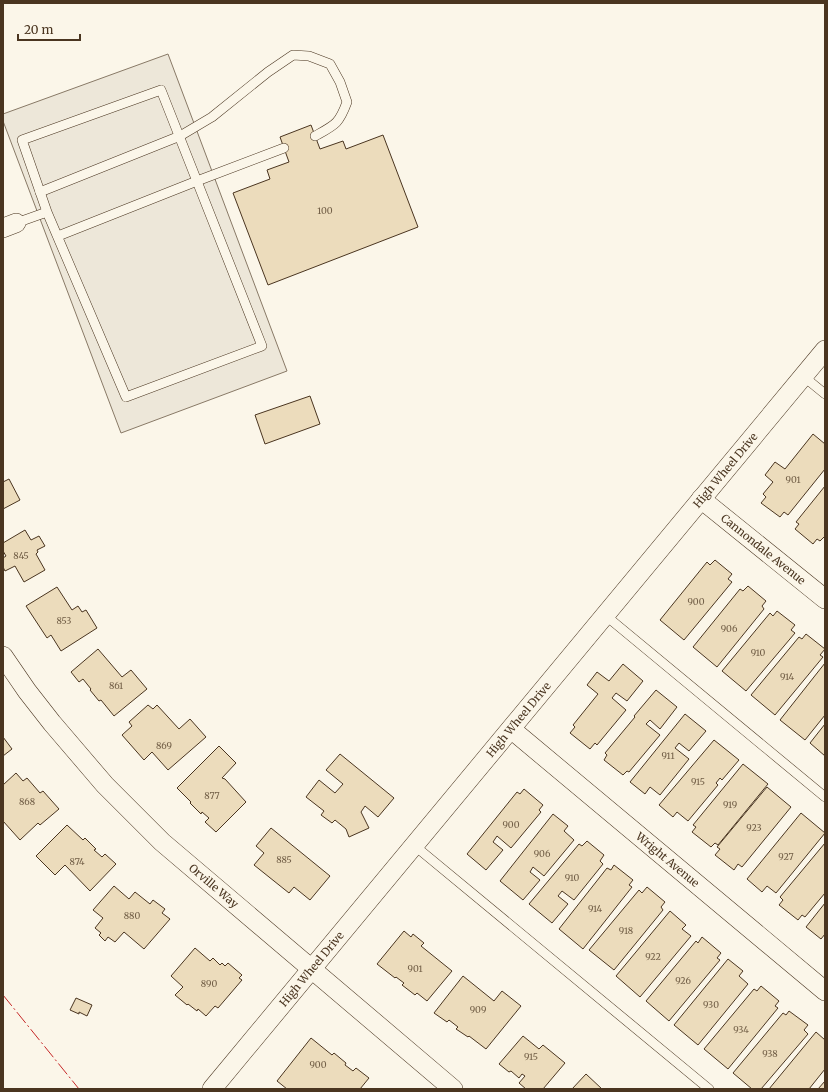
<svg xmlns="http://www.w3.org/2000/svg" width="828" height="1092" viewBox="0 0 828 1092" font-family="Merriweather,serif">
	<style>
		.parking { fill: #ede7d9; stroke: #887966 }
		.building { fill: #ecdcbc; stroke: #4a3520 }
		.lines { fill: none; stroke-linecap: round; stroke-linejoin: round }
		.service-casing { stroke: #4a3520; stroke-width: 10 }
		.minor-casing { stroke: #4a3520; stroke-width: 20 }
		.service { stroke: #fbf6e9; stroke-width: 9 }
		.minor { stroke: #fbf6e9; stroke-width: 19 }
		.power { stroke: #c62828; stroke-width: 1; stroke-dasharray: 14 3 2 3; stroke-linecap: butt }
		.labels { text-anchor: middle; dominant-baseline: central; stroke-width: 3; stroke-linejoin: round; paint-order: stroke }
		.number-label { font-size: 9px; fill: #725f47 }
		.street-label { font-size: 11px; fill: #4a3520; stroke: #fbf6e9 }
	</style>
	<rect width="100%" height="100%" fill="#fbf6e9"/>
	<!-- parking -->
	<polygon class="parking" points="168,54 287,371 121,433 3,121 3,114"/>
	<!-- building -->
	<g class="building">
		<polygon points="311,125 320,149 343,141 346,149 383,135 418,227 268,285 233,193 270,179 267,170 289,162 280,137"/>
		<polygon points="310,396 320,424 265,444 255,415"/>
		<polygon points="813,434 825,444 825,469 788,515 784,512 780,517 761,503 766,497 763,494 773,482 765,475 775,462 785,469"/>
		<polygon points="9,479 20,500 3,509 3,482"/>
		<polygon points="825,486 825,536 820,541 817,539 813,544 795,529 799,524 796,522"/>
		<polygon points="25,530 31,540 39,536 45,546 37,550 38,552 36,554 45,570 24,582 15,566 5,571 3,567 3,558 6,556 3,551 3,543"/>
		<polygon points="715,560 732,574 728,579 732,582 684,640 660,620 707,562 710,565"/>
		<polygon points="748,586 766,601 762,606 764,609 717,667 693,647 740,589 743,591"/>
		<polygon points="57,587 72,610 78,606 82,612 86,610 97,628 61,651 51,635 47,638 26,606"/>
		<polygon points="777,611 795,625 791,630 795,633 746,691 722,671 770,613 773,616"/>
		<polygon points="806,634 825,649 820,655 823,657 775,715 751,695 799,637 802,639"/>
		<polygon points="98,649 122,677 131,670 147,689 114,716 101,700 99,701 90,690 91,689 83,679 79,682 71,672"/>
		<polygon points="825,663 825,715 805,740 780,720"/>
		<polygon points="623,664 643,681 627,701 616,693 612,698 626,710 597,745 595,743 590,749 570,733 575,727 573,725 598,694 587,685 597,672 609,681"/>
		<polygon points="656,690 677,707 660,729 650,720 646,724 660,735 629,772 627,771 623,775 604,760 607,755 605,753 635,717 634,716"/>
		<polygon points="148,705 153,709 157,705 179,729 190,719 206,737 168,770 152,752 144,760 122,735 132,726 129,722"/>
		<polygon points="685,714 706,731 689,751 679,743 675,748 689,759 660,795 650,787 645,794 630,782"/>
		<polygon points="825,724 825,756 810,743"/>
		<polygon points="3,737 12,749 3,756"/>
		<polygon points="714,740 739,760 722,780 720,778 716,783 718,785 688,821 677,812 673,817 659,805"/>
		<polygon points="219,746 236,763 222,778 225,779 246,802 216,832 205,822 209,818 202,812 201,814 190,803 191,802 177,788"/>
		<polygon points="340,754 394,798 378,817 365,806 361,812 369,828 349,837 346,829 335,820 332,823 321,815 324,811 306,797 319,780 335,793 343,784 326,770"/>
		<polygon points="743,764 768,784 718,845 715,843 711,847 692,832 696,827 693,825"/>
		<polygon points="16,773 23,781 27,778 40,793 43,791 59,809 40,825 38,823 20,840 3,821 3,785"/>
		<polygon points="767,787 791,807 742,867 738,864 734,870 715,855 720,849 717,847"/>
		<polygon points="524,789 543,805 539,810 541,812 511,848 497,836 493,842 503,850 486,870 467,854 517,792 520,794"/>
		<polygon points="801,813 825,833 776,893 767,886 762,892 747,879"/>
		<polygon points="553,814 568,826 564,831 574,840 544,876 533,867 530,872 540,880 523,900 500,881"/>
		<polygon points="67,825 83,840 85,838 96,849 94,850 102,857 105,854 116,864 90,891 65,865 55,875 36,856"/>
		<polygon points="271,828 330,876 310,900 294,887 289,893 254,865 264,853 256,846"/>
		<polygon points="587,841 604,855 600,861 603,864 574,900 562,891 558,896 568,904 552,923 529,904 579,844 582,846"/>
		<polygon points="825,843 825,893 805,917 802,915 798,920 779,905 783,900 780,897"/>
		<polygon points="614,865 633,880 629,885 632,887 583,949 559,929 607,868 611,870"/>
		<polygon points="114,886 129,899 135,892 150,904 153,900 165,909 162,913 170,919 144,949 124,932 115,942 108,937 105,941 99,935 101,933 95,928 103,918 93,910"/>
		<polygon points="647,887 665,902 661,907 663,910 614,970 589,950 639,890 642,893"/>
		<polygon points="825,903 825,934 821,939 806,927"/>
		<polygon points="670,911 686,925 682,929 691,936 640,997 616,976"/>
		<polygon points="404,931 411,937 413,934 424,943 421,946 452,971 427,1001 417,993 415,995 402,985 404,983 396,977 395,978 377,964"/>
		<polygon points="702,937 721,953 717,958 720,960 669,1021 646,1001 696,941 698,943"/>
		<polygon points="195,948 210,961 213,958 220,965 222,963 225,966 228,963 242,975 239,978 242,980 218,1008 215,1006 206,1016 198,1009 197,1011 188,1004 187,1005 175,995 183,987 171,976"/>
		<polygon points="728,959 743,971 739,976 748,984 698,1045 674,1025"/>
		<polygon points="463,976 494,1001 502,991 521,1006 486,1049 469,1036 468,1037 456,1029 458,1027 449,1020 447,1022 434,1013"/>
		<polygon points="761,986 779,1001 775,1006 778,1008 728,1069 704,1049 754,989 757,991"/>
		<polygon points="76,998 92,1005 87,1016 79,1012 79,1014 70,1010"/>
		<polygon points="789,1011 808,1025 804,1030 808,1034 761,1089 752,1089 733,1073 783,1013 786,1015"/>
		<polygon points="816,1032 825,1040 825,1069 809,1089 769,1089"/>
		<polygon points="523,1036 539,1049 543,1045 565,1063 543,1089 526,1089 519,1083 525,1076 522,1074 519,1078 511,1071 509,1072 499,1064"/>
		<polygon points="311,1038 332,1055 334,1053 346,1063 345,1065 353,1071 356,1068 369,1078 360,1089 287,1089 277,1081"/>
		<polygon points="586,1074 602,1089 572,1089"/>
		<polygon points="825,1081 825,1089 818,1089"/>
	</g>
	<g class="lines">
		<!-- service casing -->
		<g class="service-casing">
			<g id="service">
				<path d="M40 192 180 136 212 117 268 72 293 55 309 56 330 64 340 82 347 102C339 124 335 125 315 136"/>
				<polyline points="16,223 47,212 126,397 262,346 161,90 22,140 47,212"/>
				<polyline points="58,236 197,181 284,148"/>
				<polyline points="803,376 825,394"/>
				<polyline points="605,615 825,797"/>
				<polyline points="415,846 709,1089"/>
			</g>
		</g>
		<!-- minor casing -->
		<g class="minor-casing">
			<g id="minor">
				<polyline points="3,228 16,223"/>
				<path id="s1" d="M701 499 825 599"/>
				<path id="s2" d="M3 656 27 691 52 723 105 785 162 842 453 1089"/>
				<path id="s3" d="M511 729 825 991"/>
				<path id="s4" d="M212 1089 825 350"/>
			</g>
		</g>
		<!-- service -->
		<use href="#service" class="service"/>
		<!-- minor -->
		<use href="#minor" class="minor"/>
		<!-- power -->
		<polyline class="power" points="3,995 79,1089"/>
	</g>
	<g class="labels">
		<!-- number labels -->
		<g class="number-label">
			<text x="325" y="210">100</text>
			<text x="793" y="479">901</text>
			<text x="21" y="555">845</text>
			<text x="696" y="601">900</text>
			<text x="64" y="620">853</text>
			<text x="729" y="628">906</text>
			<text x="758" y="652">910</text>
			<text x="787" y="676">914</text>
			<text x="116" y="685">861</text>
			<text x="164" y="745">869</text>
			<text x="668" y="755">911</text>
			<text x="698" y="781">915</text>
			<text x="212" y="795">877</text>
			<text x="27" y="801">868</text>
			<text x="730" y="804">919</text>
			<text x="511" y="824">900</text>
			<text x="754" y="827">923</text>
			<text x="542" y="853">906</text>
			<text x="786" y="856">927</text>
			<text x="284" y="859">885</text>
			<text x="77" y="861">874</text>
			<text x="572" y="877">910</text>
			<text x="595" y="908">914</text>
			<text x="132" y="915">880</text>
			<text x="626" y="930">918</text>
			<text x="653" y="956">922</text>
			<text x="415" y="968">901</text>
			<text x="683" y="980">926</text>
			<text x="209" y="983">890</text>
			<text x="711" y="1004">930</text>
			<text x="478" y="1009">909</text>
			<text x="741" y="1029">934</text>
			<text x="770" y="1053">938</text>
			<text x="531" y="1056">915</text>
			<text x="318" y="1064">900</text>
		</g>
		<!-- street labels -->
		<g class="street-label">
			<text stroke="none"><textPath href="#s4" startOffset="804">High Wheel Drive</textPath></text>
			<text stroke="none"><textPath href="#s1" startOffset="80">Cannondale Avenue</textPath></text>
			<text stroke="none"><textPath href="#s4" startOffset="480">High Wheel Drive</textPath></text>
			<text stroke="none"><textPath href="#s3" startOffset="204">Wright Avenue</textPath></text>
			<text stroke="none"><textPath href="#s2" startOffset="313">Orville Way</textPath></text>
			<text stroke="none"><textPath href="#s4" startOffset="156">High Wheel Drive</textPath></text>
		</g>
	</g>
	<!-- border -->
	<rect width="828" height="1092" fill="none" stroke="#4a3520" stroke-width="8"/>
	<!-- scale -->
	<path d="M18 34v6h62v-6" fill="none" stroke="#4a3520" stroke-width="2"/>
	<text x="24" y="34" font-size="12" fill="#4a3520" stroke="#fbf6e9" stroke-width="3" paint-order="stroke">20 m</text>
</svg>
